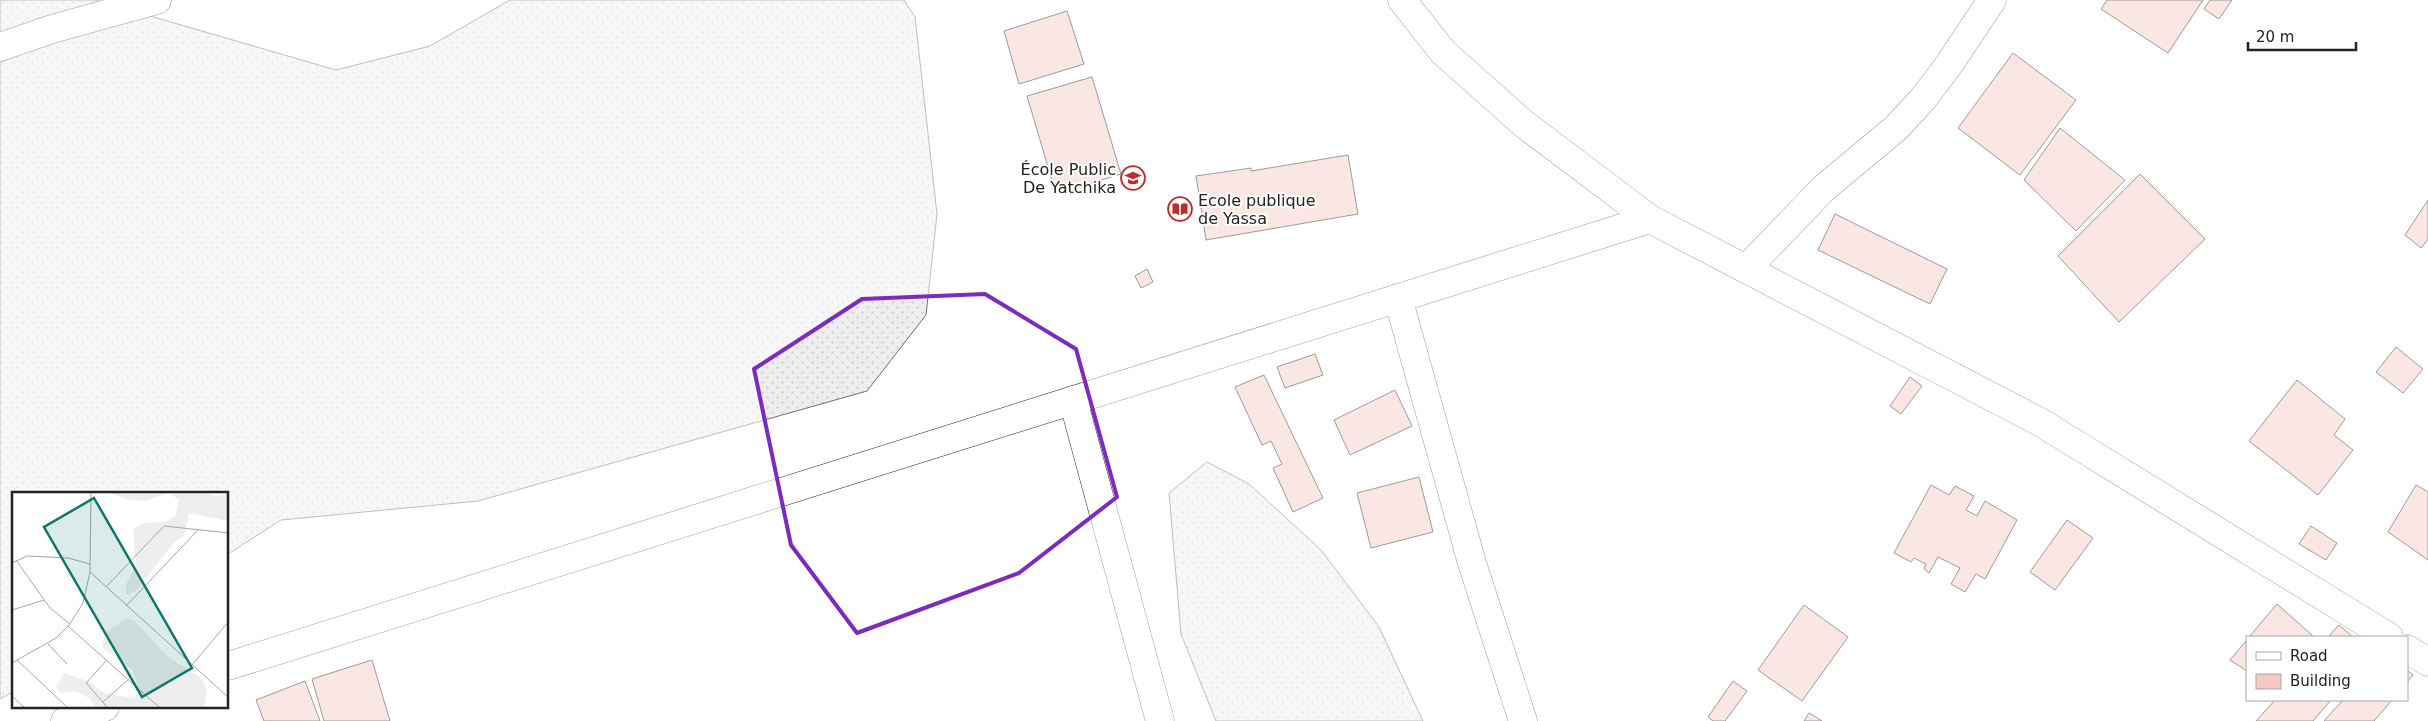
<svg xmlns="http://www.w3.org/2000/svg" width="2428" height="721" viewBox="0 0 2428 721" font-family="'DejaVu Sans',sans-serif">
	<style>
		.grass { fill: url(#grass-dots); stroke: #6f6f6f }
		.building { fill: #f3c9c0; stroke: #222 }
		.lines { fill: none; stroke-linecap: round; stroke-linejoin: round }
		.minor-casing { stroke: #222; stroke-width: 29 }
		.secondary-casing { stroke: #222; stroke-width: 29 }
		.minor { stroke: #fff; stroke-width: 28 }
		.secondary { stroke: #fff; stroke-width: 28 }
		.marked { fill: none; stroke: #7b2cbf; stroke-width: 4; stroke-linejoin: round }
		.labels { text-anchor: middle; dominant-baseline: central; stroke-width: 4; stroke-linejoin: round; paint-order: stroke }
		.poi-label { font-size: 16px; fill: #222; stroke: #fff; text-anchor: end }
		.inset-road { fill: none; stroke: #a7a7a7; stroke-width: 1 }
		.view { fill: #0f766e; fill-opacity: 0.15; stroke: #0f766e; stroke-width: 2.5 }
		.inset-edge { fill: none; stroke: #222; stroke-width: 2.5 }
	</style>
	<defs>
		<pattern id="grass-dots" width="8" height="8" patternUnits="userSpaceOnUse" patternTransform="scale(1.25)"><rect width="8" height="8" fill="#eee"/><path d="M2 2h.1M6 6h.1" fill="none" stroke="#ccc" stroke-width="1.8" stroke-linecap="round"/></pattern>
	</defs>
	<rect width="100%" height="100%" fill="#fff"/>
	<!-- grass -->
	<g class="grass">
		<polygon points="0,0 95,0 336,70 430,46 510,0 904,0 915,17 937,214 926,315 867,391 478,501 281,520 228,554 228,493 14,493 14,691 0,699"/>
		<polygon points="1207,462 1249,484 1321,550 1379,627 1423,721 1216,721 1181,634 1169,493"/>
	</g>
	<!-- building -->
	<g class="building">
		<polygon points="2107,0 2203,0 2168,53 2101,9"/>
		<polygon points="2210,0 2232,0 2219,19 2204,9"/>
		<polygon points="1067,11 1084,64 1019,84 1004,31"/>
		<polygon points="2013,53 2076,100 2020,175 1958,128"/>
		<polygon points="1092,77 1121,174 1056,194 1027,96"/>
		<polygon points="2060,128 2125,180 2076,231 2024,180"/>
		<polygon points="1348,155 1358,214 1206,240 1196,176 1251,168 1251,171"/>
		<polygon points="2140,174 2205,239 2119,322 2058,256"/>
		<polygon points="2428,200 2428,239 2421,248 2405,235"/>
		<polygon points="1835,214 1947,269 1930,304 1818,250"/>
		<polygon points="1147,269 1153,282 1141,288 1135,276"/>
		<polygon points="2396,347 2423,369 2403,393 2376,372"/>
		<polygon points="1315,354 1323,375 1285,388 1277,367"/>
		<polygon points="1264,375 1323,498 1293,512 1273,468 1282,464 1271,441 1262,445 1235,387"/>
		<polygon points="1910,377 1922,386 1901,414 1890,406"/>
		<polygon points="2297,380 2345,419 2334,435 2353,450 2318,495 2249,441"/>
		<polygon points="1395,390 1412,426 1350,455 1334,420"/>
		<polygon points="1419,477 1433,532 1371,548 1357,493"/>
		<polygon points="1931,485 1949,495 1955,486 1974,496 1966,510 1977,516 1985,501 2017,520 1985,579 1976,574 1965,592 1951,584 1960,568 1938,557 1929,573 1924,569 1926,564 1914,558 1911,562 1894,553"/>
		<polygon points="2416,485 2428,492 2428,560 2388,532"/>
		<polygon points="2067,520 2093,538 2055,590 2030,572"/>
		<polygon points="2311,526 2337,543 2326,560 2299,544"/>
		<polygon points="2277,604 2314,637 2249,637"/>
		<polygon points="1804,605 1848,637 1802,701 1758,670"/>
		<polygon points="2339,625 2353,637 2328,637"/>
		<polygon points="2247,640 2247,671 2230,660"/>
		<polygon points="372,660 390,721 324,721 312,679"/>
		<polygon points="2407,670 2413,675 2407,682"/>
		<polygon points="305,681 320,721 264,721 256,700"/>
		<polygon points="1733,681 1747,691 1725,721 1713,721 1708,717"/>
		<polygon points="2275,700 2331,700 2313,721 2256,721"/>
		<polygon points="2343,700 2392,700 2374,721 2324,721"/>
		<polygon points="1809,713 1822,721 1804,721"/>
	</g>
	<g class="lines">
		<!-- minor casing -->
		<g class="minor-casing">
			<g id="minor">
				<polyline points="0,47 52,29 157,0"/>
				<polyline points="1747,268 1824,188 1896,128 1923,99 1948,66 1992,0"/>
				<polyline points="1398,298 1472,563 1523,721"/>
				<polyline points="1073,400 1160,721"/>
				<polyline points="228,666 1650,219"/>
				<polyline points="65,721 105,707"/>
			</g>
		</g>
		<!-- secondary casing -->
		<g class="secondary-casing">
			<g id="secondary">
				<polyline points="1402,0 1443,52 1524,124 1650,219 2040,422 2389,637"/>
				<polyline points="2407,649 2428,662"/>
			</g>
		</g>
		<!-- minor -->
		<use href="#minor" class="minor"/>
		<!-- secondary -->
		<use href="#secondary" class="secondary"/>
	</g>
	<!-- marked area -->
	<path d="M0 0H2428V721H0ZM985 294 1076 349 1117 497 1019 573 857 633 791 545 754 369 862 299Z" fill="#fff" fill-opacity=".55" fill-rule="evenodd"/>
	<path class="marked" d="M985 294 1076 349 1117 497 1019 573 857 633 791 545 754 369 862 299Z"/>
	<!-- icons -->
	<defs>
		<g id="school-ring" transform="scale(1.25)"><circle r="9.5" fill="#fff" stroke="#c62828" stroke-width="1.5"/><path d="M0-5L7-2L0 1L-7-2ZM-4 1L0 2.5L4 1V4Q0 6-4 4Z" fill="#c62828"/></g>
		<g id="library-ring" transform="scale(1.25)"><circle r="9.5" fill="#fff" stroke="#c62828" stroke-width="1.5"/><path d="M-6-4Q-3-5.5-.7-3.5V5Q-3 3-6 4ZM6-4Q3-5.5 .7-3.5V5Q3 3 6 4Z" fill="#c62828"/></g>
	</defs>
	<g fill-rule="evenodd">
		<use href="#school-ring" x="1133" y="178"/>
		<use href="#library-ring" x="1180" y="209"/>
	</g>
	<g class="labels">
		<!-- poi labels -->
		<g class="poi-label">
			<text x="1116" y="169">École Public<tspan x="1116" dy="18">De Yatchika</tspan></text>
			<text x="1198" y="200" text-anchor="start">Ecole publique<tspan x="1198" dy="18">de Yassa</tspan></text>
		</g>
	</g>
	<!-- overview -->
	<g transform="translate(12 492)">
		<rect width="216" height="216" fill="#fff"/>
		<path d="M97 1H156L133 9 113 7ZM157 1H196L204 5 216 1V29L177 21 172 44 162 50 126 97 117 103 113 102 115 90 124 74 121 37 131 31 154 30 164 23 167 8ZM114 127 122 128 155 164 189 186 195 197 192 216H84L77 206 63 199 48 201 44 195 52 181 78 190 91 201 121 206 127 201 121 178 90 155 94 140Z" fill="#eee"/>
		<path class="inset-road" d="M4 68 38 116 58 132M0 71 15 64 56 66 78 72M78 80 217 206M94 95 152 34 217 41M114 114 186 38M0 118 32 108M56 134 148 216M36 152 55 172M5 168 56 216M95 168 74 191 96 216M0 171 44 146 58 132 71 111 78 80 79 1M180 173 217 129M0 204 13 216M91 210 117 187"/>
		<path class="view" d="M82 6 180 176 130 205 32 35Z"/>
		<rect width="216" height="216" class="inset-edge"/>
	</g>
	<!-- legend -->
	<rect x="2246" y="636" width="162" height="65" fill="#ffffff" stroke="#a7a7a7"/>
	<rect x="2256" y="652" width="25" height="8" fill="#ffffff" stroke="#a7a7a7"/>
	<text x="2290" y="661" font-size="15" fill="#222222">Road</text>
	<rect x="2256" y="674" width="25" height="15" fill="#f3c9c0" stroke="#a7a7a7"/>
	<text x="2290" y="686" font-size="15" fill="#222222">Building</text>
	<!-- scale -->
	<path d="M2248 42v8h108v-8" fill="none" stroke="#222222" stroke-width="2.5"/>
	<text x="2256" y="42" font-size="15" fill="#222222" stroke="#ffffff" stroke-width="4" paint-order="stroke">20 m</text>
</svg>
